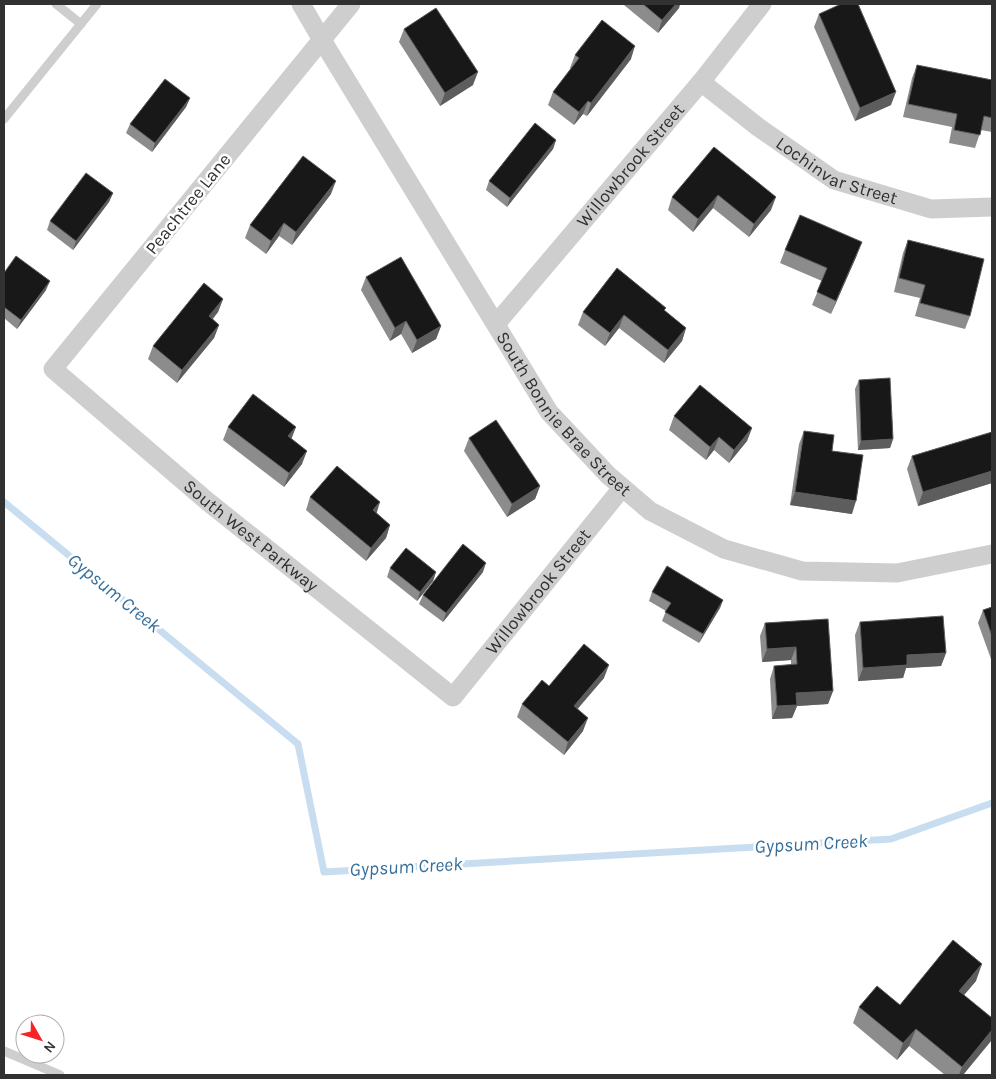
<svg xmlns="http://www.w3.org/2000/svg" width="996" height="1079" viewBox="0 0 996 1079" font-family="Karla,sans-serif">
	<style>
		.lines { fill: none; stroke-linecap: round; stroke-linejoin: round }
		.stream { stroke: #c8def0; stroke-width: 7 }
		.service { stroke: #cecece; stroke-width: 9 }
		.minor { stroke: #cecece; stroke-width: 19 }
		.wall { fill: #8c8c8c }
		.shaded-wall { fill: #5d5d5d }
		.building { fill: #181818; stroke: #5d5d5d }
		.labels { text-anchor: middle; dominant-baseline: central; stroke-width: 5; stroke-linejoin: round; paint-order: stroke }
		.street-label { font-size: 18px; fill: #313131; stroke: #fff }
		.water-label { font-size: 19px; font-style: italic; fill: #356f9c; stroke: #fff }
	</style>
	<rect width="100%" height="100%" fill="#fff"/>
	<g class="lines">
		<!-- stream -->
		<polyline class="stream" points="4,502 298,744 324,872 891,839 992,803"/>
		<!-- service -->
		<g class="service">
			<polyline points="56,4 81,24"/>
			<polyline points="4,119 97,4"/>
			<polyline points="4,1051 60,1075"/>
		</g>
		<!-- minor -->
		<g class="minor">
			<path id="s1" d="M301 4 322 40 549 412 608 475 650 511 724 549 802 571 897 573 992 554"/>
			<path id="s2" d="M351 4 53 369 207 501 453 697 622 488"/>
			<path id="s3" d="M701 82 758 127 834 180 931 209 992 207"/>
			<path id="s4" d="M496 324 701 82 762 4"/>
		</g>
	</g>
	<!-- wall -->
	<g class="wall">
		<polygon points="625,4 680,4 679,8 658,33 624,5"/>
		<polygon points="819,14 891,105 855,121 814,27"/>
		<polygon points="404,29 473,85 440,106 399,42"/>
		<polygon points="575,55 631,59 587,116 583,114 574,125 548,105 553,92 571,69 570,68"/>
		<polygon points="917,65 992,80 992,132 981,130 975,148 949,143 952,127 903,117 912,78"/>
		<polygon points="190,98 186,107 152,152 126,133 130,124"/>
		<polygon points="556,140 553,149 507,207 486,190 489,181"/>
		<polygon points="714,147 771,210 749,237 713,208 693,232 668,210 672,197"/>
		<polygon points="113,193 109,202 73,250 47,230 50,221"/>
		<polygon points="331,194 292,245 279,236 266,254 245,238 250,225"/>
		<polygon points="908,240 970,316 965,329 915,316 920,298 894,292 903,253"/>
		<polygon points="785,250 857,255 831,314 812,305 822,281 780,263"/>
		<polygon points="4,273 46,290 17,329 4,318"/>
		<polygon points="366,277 441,326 436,339 412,353 401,334 390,341 361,290"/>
		<polygon points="223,299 218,312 213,319 219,325 214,338 177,383 148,359 153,346"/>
		<polygon points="665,311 686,328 682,341 664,363 619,328 605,346 578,325 583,312"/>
		<polygon points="859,380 893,439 890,448 858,450 855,389"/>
		<polygon points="674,416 752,428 747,441 729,463 714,450 706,460 669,430"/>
		<polygon points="228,427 291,439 302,464 284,487 223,440"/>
		<polygon points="804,431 832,451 852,514 790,505 799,444"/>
		<polygon points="992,432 992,483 918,506 907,469 912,456"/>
		<polygon points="469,438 540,486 535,499 507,517 464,451"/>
		<polygon points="310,497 376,513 390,525 386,538 366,561 306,510"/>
		<polygon points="390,568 436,572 433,581 417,601 387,577"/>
		<polygon points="483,572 443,622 419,604 423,595"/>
		<polygon points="652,592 723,600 720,608 699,643 662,621 666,611 649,601"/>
		<polygon points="992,607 992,659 991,659 978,623 983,610"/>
		<polygon points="828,619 833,691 828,704 797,706 792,718 772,719 770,679 774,666 791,665 791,660 762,662 760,636 765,623"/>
		<polygon points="860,622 946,653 941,666 906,668 903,678 858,681 855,635"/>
		<polygon points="604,678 577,709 583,731 564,755 517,717 522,704 549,686"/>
		<polygon points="976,981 964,995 992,1018 992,1038 963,1075 945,1075 909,1046 897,1060 853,1023 859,1007 900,1005"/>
	</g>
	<!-- shaded-wall -->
	<g class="shaded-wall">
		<polygon points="676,4 680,4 679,8 658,33 662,20"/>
		<polygon points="635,46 631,59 587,116 591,103"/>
		<polygon points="478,72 473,85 440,106 445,93"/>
		<polygon points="896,92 891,105 855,121 860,108"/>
		<polygon points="190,98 186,107 152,152 155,143"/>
		<polygon points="588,101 583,114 574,125 579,112"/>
		<polygon points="556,140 553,149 507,207 510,198"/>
		<polygon points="336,181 331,194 292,245 296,232"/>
		<polygon points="113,193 109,202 73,250 76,241"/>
		<polygon points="718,195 713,208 693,232 698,219"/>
		<polygon points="776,197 771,210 749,237 754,224"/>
		<polygon points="284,223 279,236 266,254 271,241"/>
		<polygon points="862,242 857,255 831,314 836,301"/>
		<polygon points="50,281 46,290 17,329 21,320"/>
		<polygon points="223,299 218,312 204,329 209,316"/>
		<polygon points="624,315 619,328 605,346 610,333"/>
		<polygon points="406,321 401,334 390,341 395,328"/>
		<polygon points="219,325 214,338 177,383 182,370"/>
		<polygon points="441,326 436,339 412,353 417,340"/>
		<polygon points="686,328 682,341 664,363 668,350"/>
		<polygon points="296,427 291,440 288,436"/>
		<polygon points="752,428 747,441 729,463 734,450"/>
		<polygon points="719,437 714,450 706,460 710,447"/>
		<polygon points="893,439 890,448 858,450 861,441"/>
		<polygon points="307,451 302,464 284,487 289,473"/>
		<polygon points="992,471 992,483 918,506 923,492"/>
		<polygon points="540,486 535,499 507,517 512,504"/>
		<polygon points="795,492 856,501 852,514 790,505"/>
		<polygon points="380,502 376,515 373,510"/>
		<polygon points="390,525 386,538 366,561 371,548"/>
		<polygon points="486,563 483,572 443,622 446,613"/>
		<polygon points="436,572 433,581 417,601 420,592"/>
		<polygon points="723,600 720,608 699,643 703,634"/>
		<polygon points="796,647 791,660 762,662 767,649"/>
		<polygon points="946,653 941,666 906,668 903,678 858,681 863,668 907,655"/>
		<polygon points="609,665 604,678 569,719 574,706"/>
		<polygon points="833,691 828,704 797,706 792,718 772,719 777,706 796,693"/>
		<polygon points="588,718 583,731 564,755 568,742"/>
		<polygon points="982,964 976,981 953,1008 959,991"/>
		<polygon points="916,1029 909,1046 897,1060 903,1043"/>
		<polygon points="992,1030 992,1040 963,1075 959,1075 962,1067"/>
	</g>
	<!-- building -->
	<g class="building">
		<polygon points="643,4 676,4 662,20"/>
		<polygon points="841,4 858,4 896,92 860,108 819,14"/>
		<polygon points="436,8 478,72 445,93 404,29"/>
		<polygon points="602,20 635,46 591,103 588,101 579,112 553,92 579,58 575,55"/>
		<polygon points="917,65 992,80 992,118 984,116 980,135 954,130 957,114 908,104"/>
		<polygon points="165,79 190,98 155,143 130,124"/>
		<polygon points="535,123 556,140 510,198 489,181"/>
		<polygon points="714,147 776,197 754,224 718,195 698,219 672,197"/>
		<polygon points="303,156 336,181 296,232 284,223 271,241 250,225"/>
		<polygon points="86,173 113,193 76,241 50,221"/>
		<polygon points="800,215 862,242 836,301 817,292 827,268 785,250"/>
		<polygon points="908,240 984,259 970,316 920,303 925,285 899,278"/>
		<polygon points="16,256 50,281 21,320 4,307 4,273"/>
		<polygon points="401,257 441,326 417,340 406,321 395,328 366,277"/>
		<polygon points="617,268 666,308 664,310 686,328 668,350 624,315 610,333 583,312"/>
		<polygon points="204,283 223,299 209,316 219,325 182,370 153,346"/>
		<polygon points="890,378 893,439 861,441 859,380"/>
		<polygon points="700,385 752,428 734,450 719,437 710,447 674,416"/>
		<polygon points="253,394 296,427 288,436 307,451 289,473 228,427"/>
		<polygon points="496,420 540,486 512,504 469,438"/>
		<polygon points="804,431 834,435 832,451 863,455 856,501 795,492"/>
		<polygon points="992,432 992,471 923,492 912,456"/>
		<polygon points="337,466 380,502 373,510 390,525 371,548 310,497"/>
		<polygon points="463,544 486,563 446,613 423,595"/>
		<polygon points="406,548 436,572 420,592 390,568"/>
		<polygon points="667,566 723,600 703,634 665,612 671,603 652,592"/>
		<polygon points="992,607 992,636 983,610"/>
		<polygon points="943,616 946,653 907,655 907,665 863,668 860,622"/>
		<polygon points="828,619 833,691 796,693 797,705 777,706 774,666 797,664 796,647 767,649 765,623"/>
		<polygon points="584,644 609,665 574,706 588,718 568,742 522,704 542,680 549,686"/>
		<polygon points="953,940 982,964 959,991 992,1018 992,1030 962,1067 916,1029 903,1043 859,1007 877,986 900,1005"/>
	</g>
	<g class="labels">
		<!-- street labels -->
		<g class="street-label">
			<text stroke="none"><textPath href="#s4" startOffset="208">Willowbrook Street</textPath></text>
			<text stroke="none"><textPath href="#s3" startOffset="164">Lochinvar Street</textPath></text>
			<text transform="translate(188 204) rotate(-51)">Peachtree Lane</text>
			<text stroke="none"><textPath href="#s1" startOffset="488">South Bonnie Brae Street</textPath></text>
			<text stroke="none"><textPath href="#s2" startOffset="730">South West Parkway</textPath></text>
			<text stroke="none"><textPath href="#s2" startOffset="1124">Willowbrook Street</textPath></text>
		</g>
		<!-- water labels -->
		<g class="water-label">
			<text transform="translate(114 593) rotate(39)">Gypsum Creek</text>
			<text transform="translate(811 844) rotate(-3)">Gypsum Creek</text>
			<text transform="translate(406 867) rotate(-3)">Gypsum Creek</text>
		</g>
	</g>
	<!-- border -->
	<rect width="996" height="1079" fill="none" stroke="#313131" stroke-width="10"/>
	<!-- north arrow -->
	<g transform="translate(40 1039) rotate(129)"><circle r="24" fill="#ffffff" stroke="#adadad"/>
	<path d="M0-4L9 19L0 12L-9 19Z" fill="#f72328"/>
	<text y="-8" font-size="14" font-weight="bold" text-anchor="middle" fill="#313131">N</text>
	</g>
</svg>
